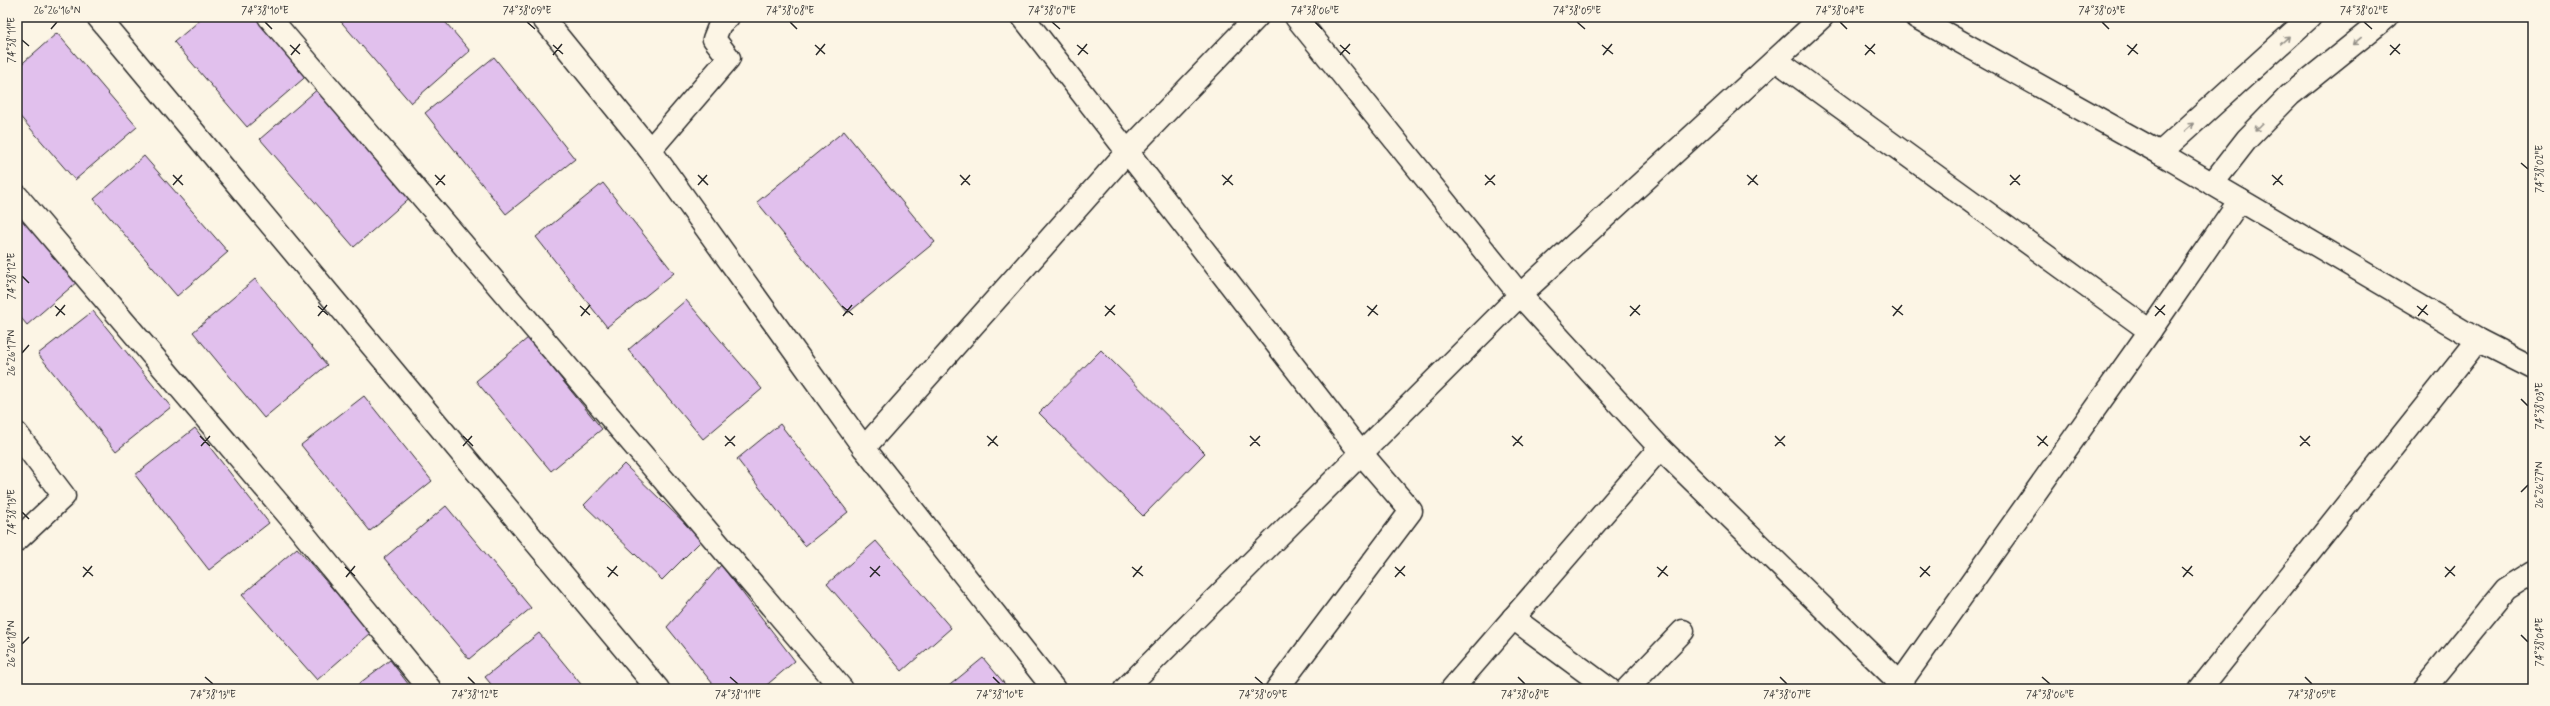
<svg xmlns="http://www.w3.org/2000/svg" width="2550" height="706" viewBox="0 0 2550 706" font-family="Mynerve,sans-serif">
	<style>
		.building { fill: #e1c0ed; stroke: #2b2b2b }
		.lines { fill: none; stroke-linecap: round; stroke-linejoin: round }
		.minor-casing { stroke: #2b2b2b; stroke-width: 25 }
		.minor { stroke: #fcf5e5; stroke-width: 22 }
		.oneway { stroke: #949088 }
		.ticks { fill: none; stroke: #2b2b2b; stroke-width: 1.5 }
		.neatline { fill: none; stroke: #2b2b2b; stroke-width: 1.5 }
		.ticks-label { font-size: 10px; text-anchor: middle; fill: #2b2b2b }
	</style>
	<rect width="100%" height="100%" fill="#fcf5e5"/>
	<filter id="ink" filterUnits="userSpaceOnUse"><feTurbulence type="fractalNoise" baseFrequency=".025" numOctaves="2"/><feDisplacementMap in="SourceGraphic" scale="8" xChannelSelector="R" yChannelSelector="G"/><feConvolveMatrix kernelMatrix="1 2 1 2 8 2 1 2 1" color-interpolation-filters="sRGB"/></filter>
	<g filter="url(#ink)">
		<!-- building -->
		<g class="building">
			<polygon points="204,17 262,17 310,73 247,127 174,42"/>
			<polygon points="337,17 441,17 470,51 411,103"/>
			<polygon points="57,33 137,127 75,180 17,113 17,68"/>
			<polygon points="494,57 575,159 506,214 425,113"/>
			<polygon points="320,87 414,194 354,247 260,139"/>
			<polygon points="844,131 935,242 848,313 757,202"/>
			<polygon points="144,156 228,252 177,296 94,199"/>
			<polygon points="603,183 674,273 607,327 536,237"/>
			<polygon points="17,211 78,281 27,325 17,313"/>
			<polygon points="255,279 327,365 264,418 193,332"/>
			<polygon points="686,300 762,389 703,439 628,350"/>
			<polygon points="93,311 171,407 116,451 38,354"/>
			<polygon points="528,338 602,429 551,471 476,381"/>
			<polygon points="1101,350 1205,453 1143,516 1039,413"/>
			<polygon points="364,396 432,481 370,531 301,445"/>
			<polygon points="780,424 848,512 805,546 737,459"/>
			<polygon points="195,428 269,523 209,570 135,475"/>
			<polygon points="624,464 702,540 662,580 584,505"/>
			<polygon points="446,506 531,608 469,659 384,558"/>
			<polygon points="876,541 951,628 902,671 827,584"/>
			<polygon points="297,548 371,633 317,680 242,595"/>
			<polygon points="721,565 795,661 762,689 717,689 667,627"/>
			<polygon points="539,633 585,689 495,689 485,677"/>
			<polygon points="983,658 1009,689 945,689"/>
			<polygon points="390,660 412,689 352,689"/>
		</g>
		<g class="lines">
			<!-- minor casing -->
			<g class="minor-casing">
				<g id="minor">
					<polyline points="98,17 658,689"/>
					<polyline points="269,17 842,689"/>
					<polyline points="542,17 650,150 864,448 1054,689"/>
					<polyline points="1023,17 1361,453 1411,511 1277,689"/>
					<polyline points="1296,17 1520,295 1660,448"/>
					<polyline points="1916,17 2160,153 2478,340 2533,368"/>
					<polyline points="1776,60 2150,331"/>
					<polyline points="650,150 729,58 714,39 720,24 728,17"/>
					<polyline points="2160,153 2310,17"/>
					<polyline points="2212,184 2247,139 2290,95 2387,17"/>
					<polyline points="17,196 290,517 430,689"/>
					<polyline points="17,434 64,496 17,540"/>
					<polyline points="864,448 1127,152 1257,17"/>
					<polyline points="1513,618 1609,689"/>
					<polyline points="1125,689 1520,295 1822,17"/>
					<polyline points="1452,689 1660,448 1900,683"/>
					<polyline points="1627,689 1683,631"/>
					<polyline points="1896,689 2150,331 2240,200"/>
					<polyline points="2200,689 2478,340"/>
					<polyline points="2424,689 2506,589 2533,572"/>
				</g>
			</g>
			<!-- minor -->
			<use href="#minor" class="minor"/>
		</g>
		<!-- one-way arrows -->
		<defs><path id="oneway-shaft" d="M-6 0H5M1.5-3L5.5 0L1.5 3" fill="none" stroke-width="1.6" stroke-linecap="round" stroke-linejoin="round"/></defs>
		<g class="oneway">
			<use href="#oneway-shaft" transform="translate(2285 40) rotate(-42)"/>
			<use href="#oneway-shaft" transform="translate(2357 41) rotate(141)"/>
			<use href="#oneway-shaft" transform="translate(2189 127) rotate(-42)"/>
			<use href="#oneway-shaft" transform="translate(2259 127) rotate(135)"/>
		</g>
	</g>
	<!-- ticks -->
	<path class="ticks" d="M265 22 272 29M527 22 535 29M790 22 797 29M1052 22 1060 29M1315 22 1322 29M1577 22 1585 29M1840 22 1847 29M2102 22 2109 29M2364 22 2372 29M51 29 57 22M22 40 29 46M290 45 300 54M553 45 563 54M815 45 825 54M1077 45 1088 54M1340 45 1350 54M1602 45 1613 54M1865 45 1875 54M2127 45 2138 54M2390 45 2400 54M291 55 300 44M553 55 562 44M816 55 825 44M1078 55 1087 44M1340 55 1350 44M1603 55 1612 44M1865 55 1875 44M2128 55 2137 44M2390 55 2400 44M2521 163 2528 169M173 175 183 185M435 175 445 185M698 175 708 185M960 175 970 185M1222 175 1233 185M1485 175 1495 185M1747 175 1758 185M2010 175 2020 185M2272 175 2283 185M173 185 182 175M436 185 445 175M698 185 707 175M961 185 970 175M1223 185 1232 175M1485 185 1495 175M1748 185 1757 175M2010 185 2020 175M2273 185 2282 175M22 276 29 283M55 306 65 315M318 306 328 315M580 306 590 315M842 306 853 315M1105 306 1115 315M1367 306 1378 315M1630 306 1640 315M1892 306 1903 315M2155 306 2165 315M2417 306 2428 315M56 316 65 305M318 316 327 305M581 316 590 305M843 316 852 305M1105 316 1115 305M1368 316 1377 305M1630 316 1640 305M1893 316 1902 305M2155 316 2165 305M2418 316 2427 305M22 353 29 345M2521 399 2528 406M200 436 210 446M463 436 473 446M725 436 735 446M987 436 998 446M1250 436 1260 446M1512 436 1523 446M1775 436 1785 446M2037 436 2048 446M2300 436 2310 446M201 446 210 436M463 446 472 436M725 446 735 436M988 446 997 436M1250 446 1260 436M1513 446 1522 436M1775 446 1785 436M2038 446 2047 436M2300 446 2310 436M2521 492 2528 485M22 512 29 519M83 567 93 576M345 567 355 576M607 567 618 576M870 567 880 576M1132 567 1143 576M1395 567 1405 576M1657 567 1668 576M1920 567 1930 576M2182 567 2193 576M2445 567 2455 576M83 577 92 566M346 577 355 566M608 577 617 566M870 577 880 566M1133 577 1142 566M1395 577 1405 566M1658 577 1667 566M1920 577 1930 566M2183 577 2192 566M2445 577 2455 566M2521 635 2528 642M22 644 29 637M205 677 213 684M468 677 475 684M730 677 738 684M993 677 1000 684M1255 677 1263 684M1518 677 1525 684M1780 677 1787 684M2042 677 2050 684M2305 677 2312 684"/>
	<!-- margin -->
	<rect width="2550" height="706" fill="none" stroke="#fcf5e5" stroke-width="44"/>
	<rect x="22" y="22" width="2506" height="662" class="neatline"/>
	<g class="ticks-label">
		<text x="57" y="14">26°26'16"N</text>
		<text x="265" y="14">74°38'10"E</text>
		<text x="527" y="14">74°38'09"E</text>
		<text x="790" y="14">74°38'08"E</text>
		<text x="1052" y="14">74°38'07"E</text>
		<text x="1315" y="14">74°38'06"E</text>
		<text x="1577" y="14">74°38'05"E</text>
		<text x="1840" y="14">74°38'04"E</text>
		<text x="2102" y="14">74°38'03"E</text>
		<text x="2364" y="14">74°38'02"E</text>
		<text transform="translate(11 40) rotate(-90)" y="4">74°38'11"E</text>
		<text transform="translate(2539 169) rotate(-90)" y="4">74°38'02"E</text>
		<text transform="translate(11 276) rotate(-90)" y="4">74°38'12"E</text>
		<text transform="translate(11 353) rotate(-90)" y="4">26°26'17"N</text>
		<text transform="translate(2539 406) rotate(-90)" y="4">74°38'03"E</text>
		<text transform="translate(2539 485) rotate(-90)" y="4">26°26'27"N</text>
		<text transform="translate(11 512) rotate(-90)" y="4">74°38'13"E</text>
		<text transform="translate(2539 642) rotate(-90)" y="4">74°38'04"E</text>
		<text transform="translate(11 644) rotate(-90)" y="4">26°26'18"N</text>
		<text x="213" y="698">74°38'13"E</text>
		<text x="475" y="698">74°38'12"E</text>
		<text x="738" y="698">74°38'11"E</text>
		<text x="1000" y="698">74°38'10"E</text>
		<text x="1263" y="698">74°38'09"E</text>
		<text x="1525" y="698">74°38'08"E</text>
		<text x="1787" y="698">74°38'07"E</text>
		<text x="2050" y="698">74°38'06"E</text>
		<text x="2312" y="698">74°38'05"E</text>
	</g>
</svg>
